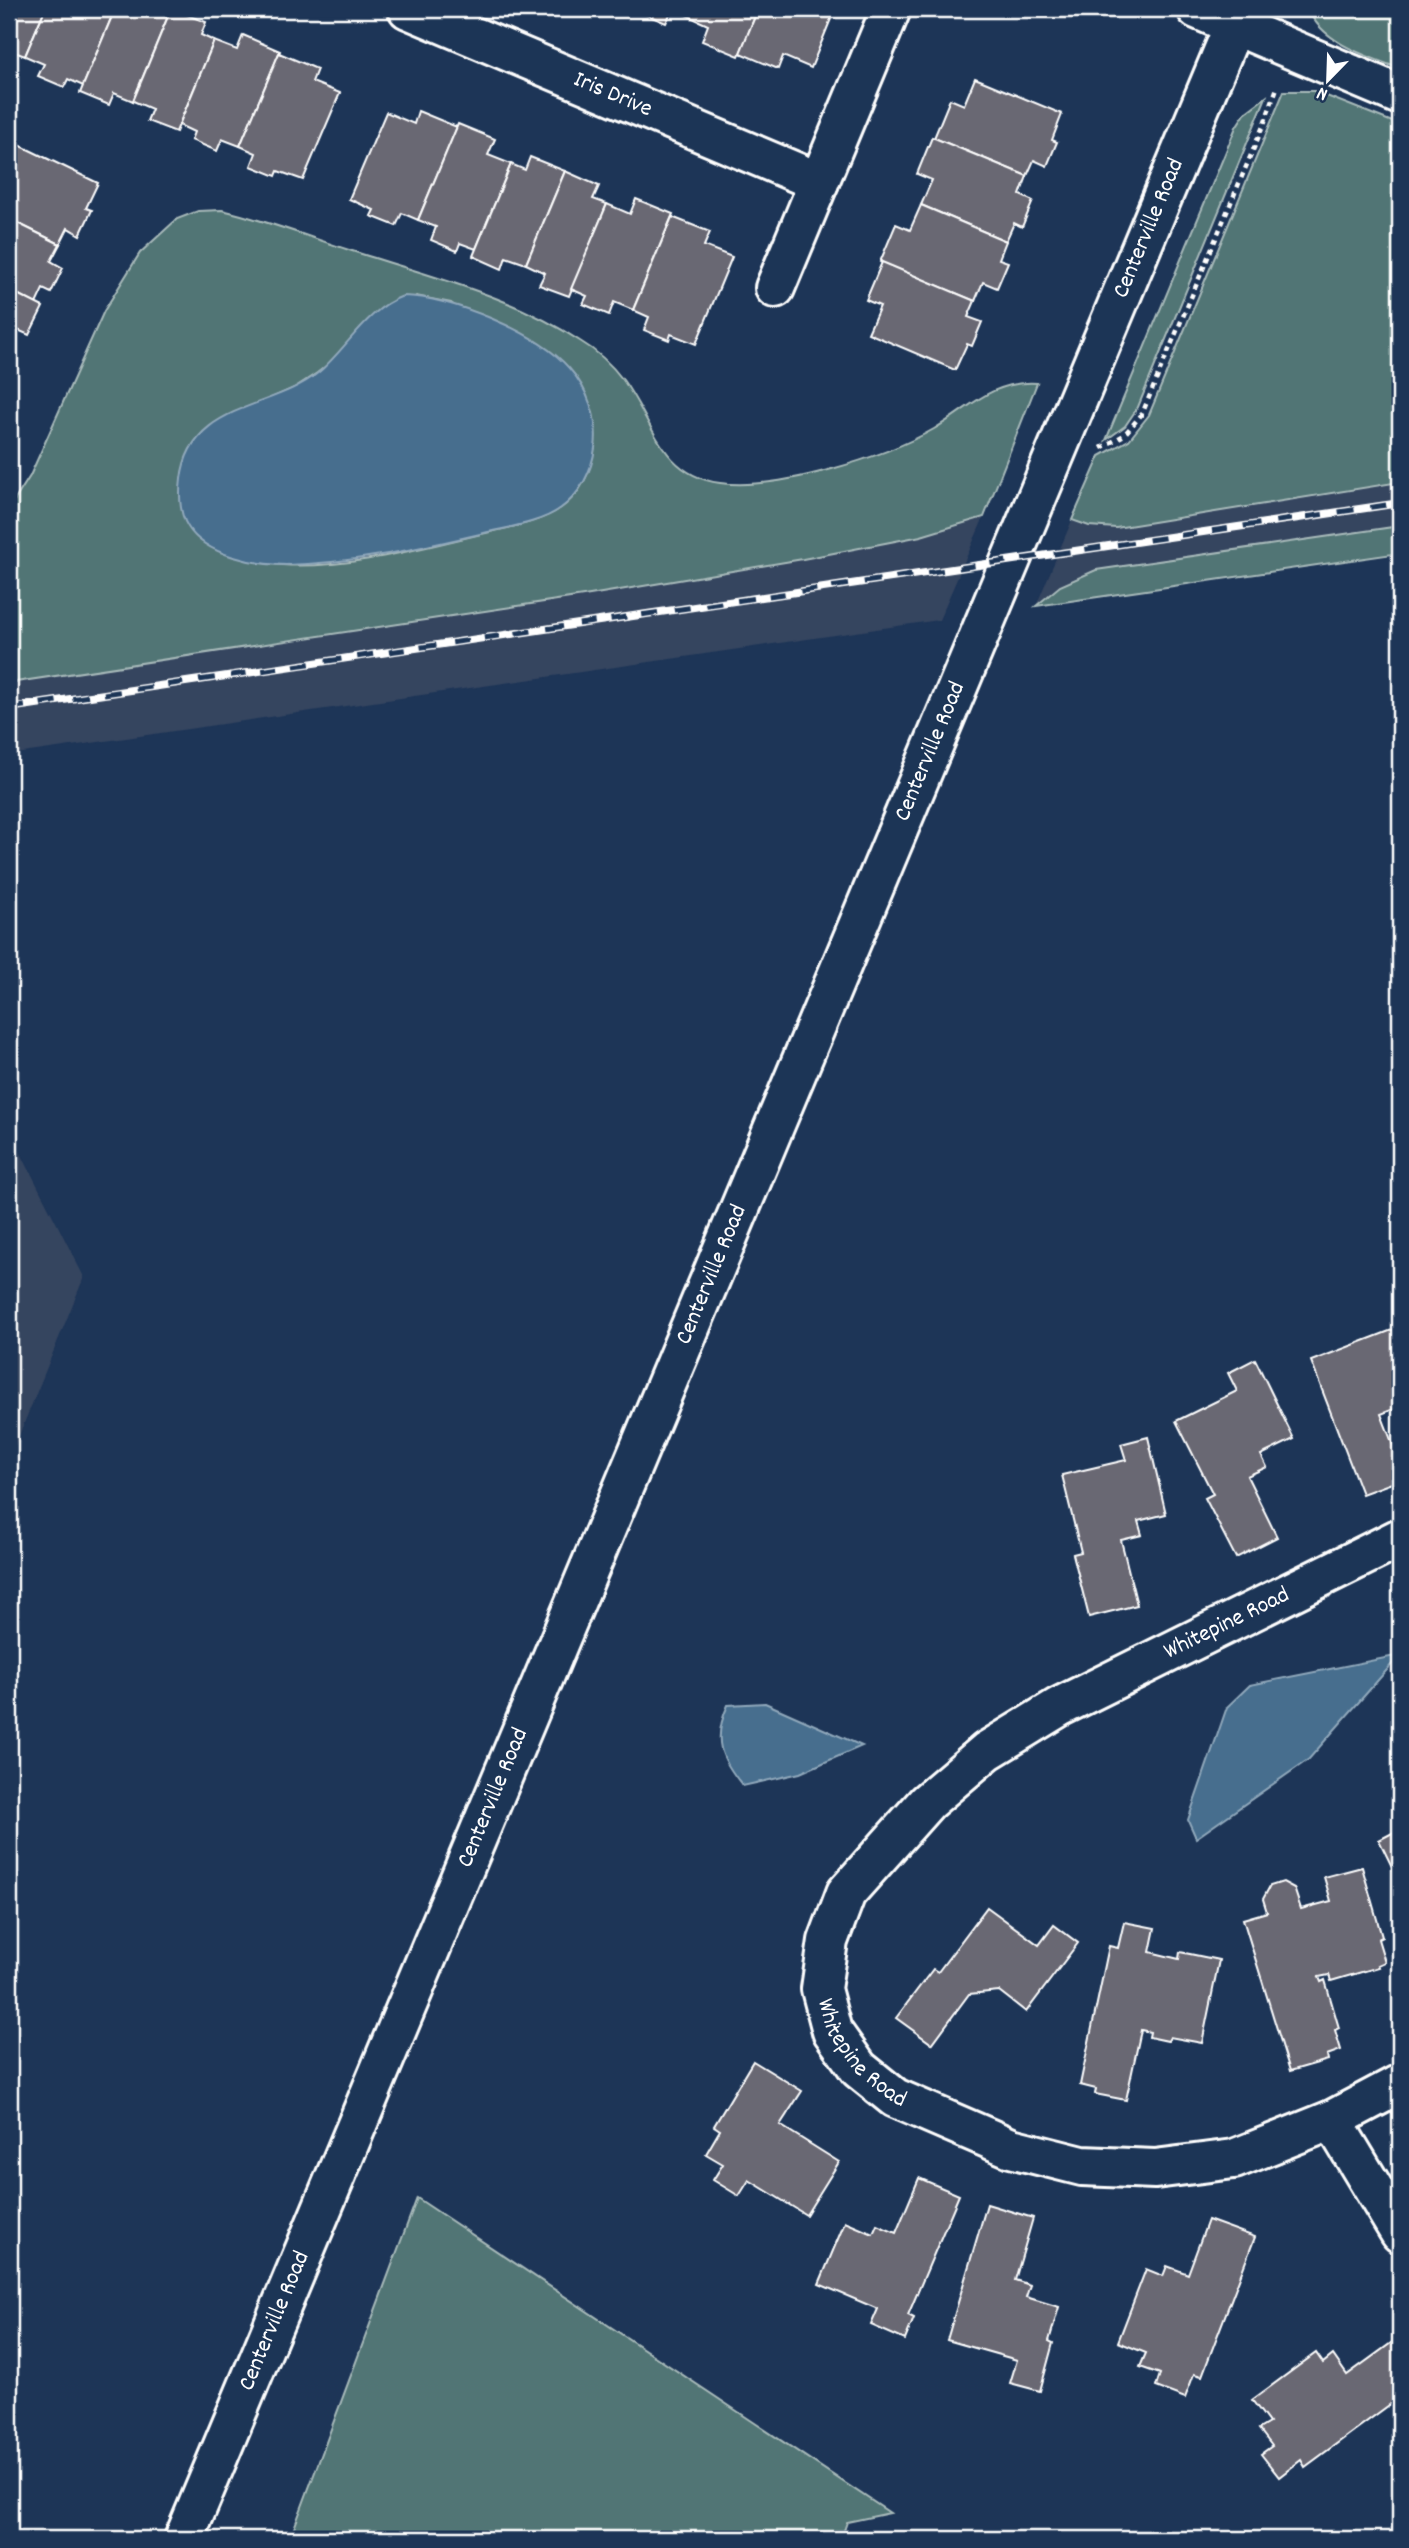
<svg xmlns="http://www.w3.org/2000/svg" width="1409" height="2548" viewBox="0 0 1409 2548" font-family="Dekko,sans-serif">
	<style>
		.built { fill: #34445f }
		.green { fill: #517475; stroke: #a8baba; stroke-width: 2; fill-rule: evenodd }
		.water { fill: #466e8e; stroke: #90a8bb; stroke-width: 2 }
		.building { fill: #696773; stroke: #fff; stroke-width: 2 }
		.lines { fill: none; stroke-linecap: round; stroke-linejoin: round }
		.minor-casing { stroke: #fff; stroke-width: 44 }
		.tertiary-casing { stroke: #fff; stroke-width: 44 }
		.secondary-casing { stroke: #fff; stroke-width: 44 }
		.path { stroke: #fff; stroke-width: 4.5; stroke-dasharray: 5 5; stroke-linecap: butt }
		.minor { stroke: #1d3557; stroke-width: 38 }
		.tertiary { stroke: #1d3557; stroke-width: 38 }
		.secondary { stroke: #1d3557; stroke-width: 38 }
		.rail-casing { stroke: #fff; stroke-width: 8 }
		.rail { stroke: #1d3557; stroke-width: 5; stroke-dasharray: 16; stroke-linecap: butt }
		.labels { text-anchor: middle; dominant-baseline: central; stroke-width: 6; stroke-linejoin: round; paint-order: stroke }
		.street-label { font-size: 24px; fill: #fff; stroke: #1d3557 }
	</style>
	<rect width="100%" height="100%" fill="#1d3557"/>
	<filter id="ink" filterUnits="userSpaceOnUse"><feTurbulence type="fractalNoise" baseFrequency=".0143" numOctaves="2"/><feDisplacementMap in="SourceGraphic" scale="14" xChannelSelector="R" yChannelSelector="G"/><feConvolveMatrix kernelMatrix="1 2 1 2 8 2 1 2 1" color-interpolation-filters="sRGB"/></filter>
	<g filter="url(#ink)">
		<!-- built -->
		<g class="built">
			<polygon points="1400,454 1400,553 1036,606 1080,501"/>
			<polygon points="984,517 939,620 9,755 9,662"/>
			<polygon points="9,1130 84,1277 9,1460"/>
		</g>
		<!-- green -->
		<g class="green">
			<path d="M1308 9H1400V69C1368 56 1323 44 1308 9Z"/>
			<polygon points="1284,91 1314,91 1400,125 1400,482 1116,528 1089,526 1072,520 1100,456 1129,440 1149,415"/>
			<polygon points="1266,97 1138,407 1125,426 1106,440 1236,127 1245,113"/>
			<path d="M222 210C265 220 306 236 349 250 426 275 511 295 580 341 597 351 611 364 623 380 653 421 661 475 720 483 777 491 885 457 934 429 970 408 992 380 1037 383L984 517 921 536 803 559 590 595 9 683V509L30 476 104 311 140 253 177 219 198 211ZM416 296 451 303 593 413C598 447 592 486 561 508 540 523 506 528 481 534 417 549 348 569 282 565 253 563 226 554 201 540L269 399 294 388 317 373Z"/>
			<polygon points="1400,526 1400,553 1036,606 1060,586 1096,570"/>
			<polygon points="417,2198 890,2513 847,2522 841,2539 290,2539"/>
		</g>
		<!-- water -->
		<g class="water">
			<path d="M403 296C450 296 537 332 569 368 588 389 599 419 595 448 592 471 580 494 561 508 541 523 509 527 484 533 419 548 353 564 286 565 256 565 205 555 188 527 179 513 179 495 181 479 190 402 272 411 319 372 347 348 367 309 403 296Z"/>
			<polygon points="1400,1655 1309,1759 1196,1838 1188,1820 1227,1707 1250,1685"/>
			<path d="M765 1703 862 1746 800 1773 743 1786C720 1758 712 1740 728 1705Z"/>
		</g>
		<!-- building -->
		<g class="building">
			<polygon points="9,9 45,9 25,56 9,50"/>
			<polygon points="45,9 115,9 83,86 68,79 64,87 38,76 44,64 25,56"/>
			<polygon points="115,9 171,9 133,101 114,93 109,105 80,93"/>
			<polygon points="171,9 206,22 201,35 214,41 176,132 147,121 152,109 133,101"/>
			<polygon points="633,9 688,9 686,15 672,10 666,23"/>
			<polygon points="688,9 758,9 739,56 702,41 708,25 686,15"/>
			<polygon points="758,9 835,9 811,68 783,56 778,69 740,53"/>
			<polygon points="243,35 280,51 240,146 222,139 217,151 191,140 194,132 179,125 214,41 237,50"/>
			<polygon points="279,53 317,69 312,82 340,93 303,180 278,171 276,176 251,166 256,153 240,146"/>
			<polygon points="975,78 1062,114 1052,140 1057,142 1047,166 1034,160 1027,176 934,138 950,99 964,105"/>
			<polygon points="418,111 457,127 418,220 402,213 396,226 371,216 374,210 349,199 386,112 414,124"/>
			<polygon points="458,124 495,139 488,155 511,164 476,249 460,243 457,251 431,240 436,227 418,220"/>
			<polygon points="932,137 1027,176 1020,195 1033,201 1022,227 1014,223 1006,241 921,205 932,180 917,174"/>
			<polygon points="13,142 98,183 86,208 92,210 80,235 68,228 60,244 9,219 9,150"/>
			<polygon points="530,157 565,171 526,264 506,257 502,269 473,256 511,164 525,170"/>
			<polygon points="565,171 599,186 593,199 607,204 569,296 539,285 545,273 526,264"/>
			<polygon points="636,199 673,214 633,310 614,302 609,315 583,304 587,296 571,289 607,204 630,214"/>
			<polygon points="921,205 1006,241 999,259 1008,262 997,288 983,282 975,301 880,262 896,224 910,230"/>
			<polygon points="672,217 710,232 704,246 732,257 696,344 671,334 669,340 644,330 649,317 633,310"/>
			<polygon points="9,219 60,244 51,261 63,268 51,293 43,289 36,304 9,290"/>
			<polygon points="882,262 975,301 968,317 982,322 972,346 967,344 955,370 868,333 880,306 866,300"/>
			<polygon points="9,290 43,307 29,335 18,330 9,347"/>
			<polygon points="1400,1327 1400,1392 1394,1394 1399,1407 1381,1414 1400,1463 1400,1480 1362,1494 1311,1361"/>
			<polygon points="1255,1359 1294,1439 1261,1455 1267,1467 1247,1476 1277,1537 1236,1558 1205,1498 1213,1494 1176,1421 1237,1391 1228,1373"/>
			<polygon points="1148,1437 1166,1514 1138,1521 1142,1535 1121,1540 1137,1605 1089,1617 1073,1554 1081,1552 1062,1475 1126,1460 1121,1444"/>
			<polygon points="1400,1829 1400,1871 1395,1873 1379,1840"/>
			<polygon points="1362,1867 1382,1937 1378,1939 1385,1962 1378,1965 1379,1967 1331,1981 1329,1975 1319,1977 1321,1982 1325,1980 1339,2028 1335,2030 1341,2050 1327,2055 1328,2060 1290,2071 1243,1919 1267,1912 1263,1899 1270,1886 1283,1882 1294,1888 1301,1909 1331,1901 1324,1877"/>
			<polygon points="987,1907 1039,1945 1054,1925 1078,1943 1026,2012 999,1991 969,1994 932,2044 896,2018 933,1969 938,1972"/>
			<polygon points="1124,1922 1155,1928 1150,1952 1179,1959 1180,1952 1219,1960 1202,2043 1170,2037 1168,2041 1149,2037 1150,2032 1141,2030 1126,2100 1095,2094 1096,2089 1080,2085 1109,1946 1118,1948"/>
			<polygon points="753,2061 802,2091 780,2125 839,2162 806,2215 749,2180 739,2196 713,2180 723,2164 706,2154 720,2130 714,2126"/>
			<polygon points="919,2178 959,2195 908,2315 914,2318 905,2340 871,2325 878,2309 819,2284 845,2222 873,2234 877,2225 896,2233"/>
			<polygon points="987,2204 1033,2218 1015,2280 1030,2285 1026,2297 1059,2307 1049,2341 1053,2343 1040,2391 1010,2383 1017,2360 947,2340"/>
			<polygon points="1208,2220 1255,2237 1202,2376 1194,2374 1185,2398 1156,2387 1160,2374 1140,2367 1146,2353 1118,2342 1146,2269 1163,2276 1167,2266 1188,2274"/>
			<polygon points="1398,2338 1400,2397 1305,2467 1301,2460 1279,2477 1261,2454 1272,2446 1259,2429 1269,2423 1252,2400 1316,2353 1323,2363 1333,2355 1347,2375"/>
		</g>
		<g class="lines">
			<!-- minor casing -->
			<g class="minor-casing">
				<g id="minor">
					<path id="s1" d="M408 9 819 182"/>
					<polyline points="1197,9 1234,25"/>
					<polyline points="775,288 891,9"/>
					<path id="s2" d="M1400 1538 1059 1707 987 1751 927 1802 846 1893 828 1941 821 1989 832 2031 859 2069 895 2098 1011 2148 1082 2166 1155 2169 1234 2159 1332 2120 1400 2084"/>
					<polyline points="1332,2120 1400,2233"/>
				</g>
			</g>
			<!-- tertiary casing -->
			<g class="tertiary-casing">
				<polyline id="tertiary" points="1234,25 1400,95"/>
			</g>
			<!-- secondary casing -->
			<g class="secondary-casing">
				<g id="secondary">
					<path id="s3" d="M184 2539 1241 9"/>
				</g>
			</g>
			<!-- path -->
			<polyline class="path" points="1101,448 1124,435 1142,414 1264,124 1277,88"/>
			<!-- minor -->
			<use href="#minor" class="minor"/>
			<!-- tertiary -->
			<use href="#tertiary" class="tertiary"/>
			<!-- secondary -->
			<use href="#secondary" class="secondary"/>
			<!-- rail casing -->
			<g class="rail-casing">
				<polyline id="rail" points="9,708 1400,503"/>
			</g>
			<!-- rail -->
			<use href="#rail" class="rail"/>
		</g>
	</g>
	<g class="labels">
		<!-- street labels -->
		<g class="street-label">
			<text stroke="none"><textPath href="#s1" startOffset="222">Iris Drive</textPath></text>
			<text stroke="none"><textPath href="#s3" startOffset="2504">Centerville Road</textPath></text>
			<text stroke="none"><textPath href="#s3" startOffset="1937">Centerville Road</textPath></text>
			<text stroke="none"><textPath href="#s3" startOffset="1370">Centerville Road</textPath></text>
			<text transform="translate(1227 1624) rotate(-26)">Whitepine Road</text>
			<text stroke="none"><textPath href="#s3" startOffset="803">Centerville Road</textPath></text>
			<text stroke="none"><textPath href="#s2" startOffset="844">Whitepine Road</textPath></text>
			<text stroke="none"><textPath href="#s3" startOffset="236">Centerville Road</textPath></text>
		</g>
	</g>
	<!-- margin -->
	<rect width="1409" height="2548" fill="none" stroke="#1d3557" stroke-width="35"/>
	<rect x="18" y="18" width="1374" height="2513" fill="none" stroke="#fff" stroke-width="2.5" filter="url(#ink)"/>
	<!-- north arrow -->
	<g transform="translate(1328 80) rotate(203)" stroke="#1d3557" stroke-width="5" paint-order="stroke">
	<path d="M0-5L12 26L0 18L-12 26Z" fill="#ffffff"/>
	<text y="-10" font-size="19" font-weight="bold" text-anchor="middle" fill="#ffffff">N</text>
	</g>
</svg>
